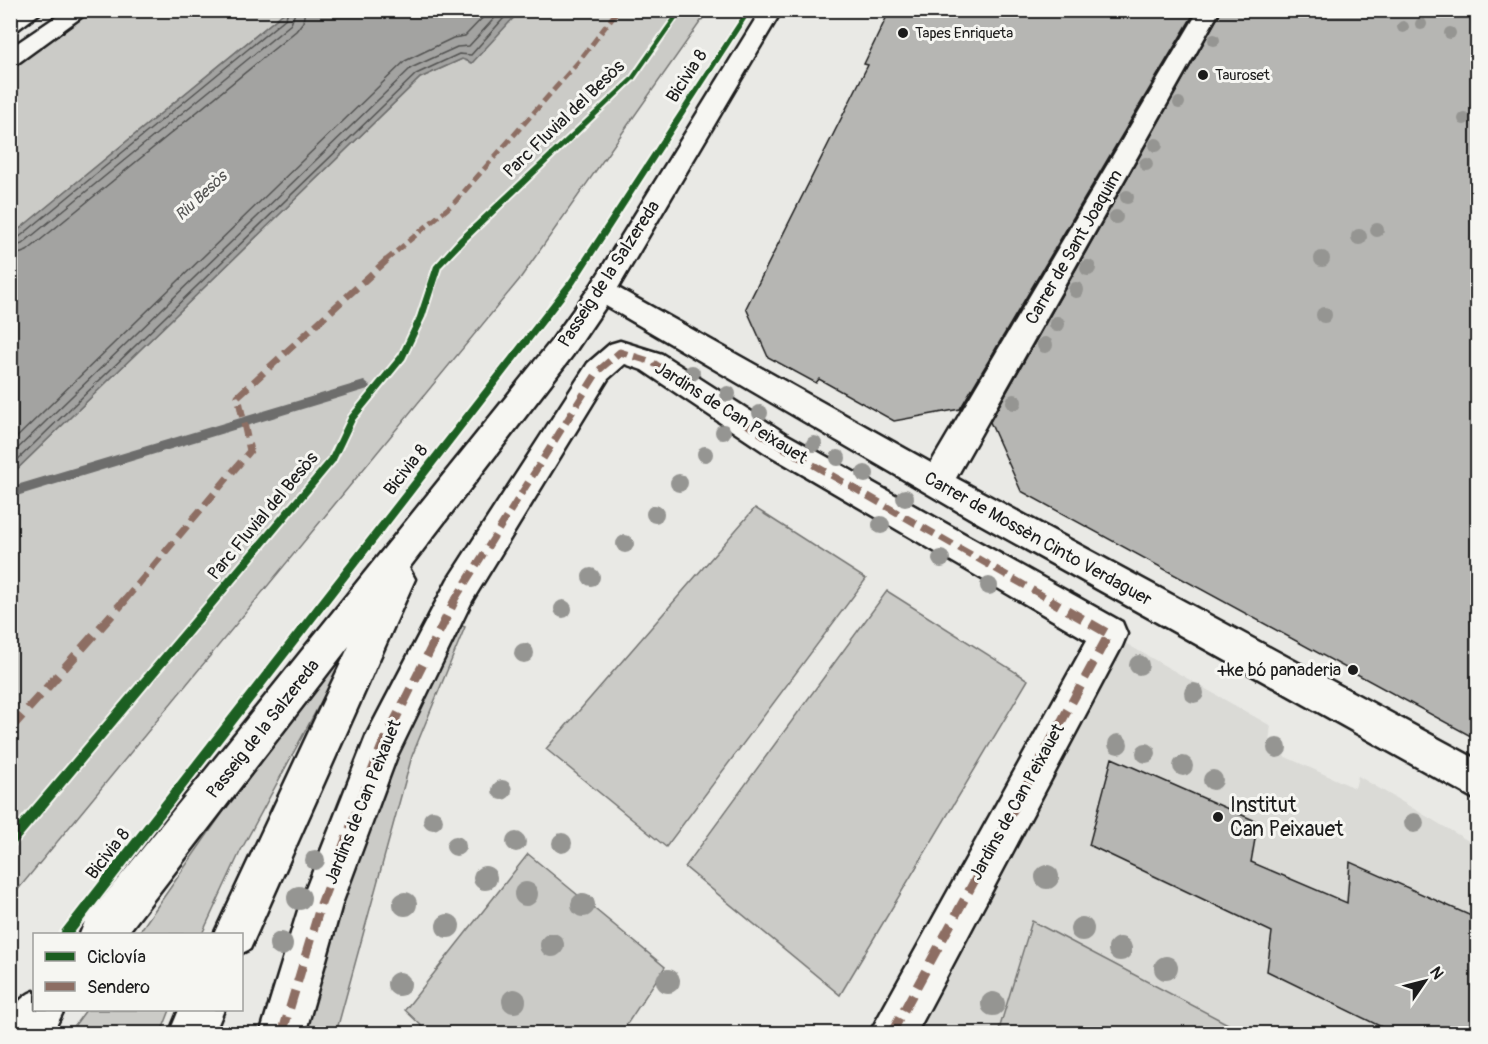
<svg xmlns="http://www.w3.org/2000/svg" width="1488" height="1044" viewBox="0 0 1488 1044" font-family="Pangolin,sans-serif">
	<style>
		.built { fill: #dadad6 }
		.green { fill: #cbcbc7; stroke: #747472; stroke-width: 1.5 }
		.water { fill: #a3a3a1; stroke: #6d6d6c; stroke-width: 1.5 }
		.lines { fill: none; stroke-linecap: round; stroke-linejoin: round }
		.shore { stroke: #525251; stroke-width: 1.5 }
		.stream { fill: #6d6d6c; fill-rule: evenodd }
		.building { fill: #b6b6b3; stroke: #1c1c1c; stroke-width: 1.5 }
		.street-casing { stroke: #1c1c1c; stroke-width: 5 }
		.highway-casing { stroke: #1c1c1c; stroke-width: 5 }
		.street { fill: #f6f6f2; fill-rule: evenodd }
		.highway { fill: #f6f6f2; fill-rule: evenodd }
		.quiet-far2 { stroke: #8d6e63; stroke-width: 5; stroke-dasharray: 10 5; stroke-linecap: butt }
		.quiet-far1 { stroke: #8d6e63; stroke-width: 7; stroke-dasharray: 14 7; stroke-linecap: butt }
		.quiet { stroke: #8d6e63; stroke-width: 9; stroke-dasharray: 18 9; stroke-linecap: butt }
		.cycleway-casing { stroke: #f6f6f2; stroke-width: 4 }
		.cycleway { fill: #1b5e20; fill-rule: evenodd }
		.tree { fill: #959592 }
		.poi-dot { fill: #1c1c1c; stroke: #f6f6f2; stroke-width: 2 }
		.labels { text-anchor: middle; dominant-baseline: central; stroke-width: 6; stroke-linejoin: round; paint-order: stroke }
		.far-poi-label { font-size: 15px; fill: #1c1c1c; stroke: #f6f6f2; text-anchor: start }
		.far-water-label { font-size: 16px; font-style: italic; fill: #525251; stroke: #f6f6f2 }
		.street-label { font-size: 18px; fill: #1c1c1c; stroke: #f6f6f2 }
		.poi-label { font-size: 18px; fill: #1c1c1c; stroke: #f6f6f2; text-anchor: end }
		.near-poi-label { font-size: 21px; fill: #1c1c1c; stroke: #f6f6f2; text-anchor: start }
	</style>
	<rect width="100%" height="100%" fill="#e9e9e5"/>
	<filter id="ink" filterUnits="userSpaceOnUse"><feTurbulence type="fractalNoise" baseFrequency=".0167" numOctaves="2"/><feDisplacementMap in="SourceGraphic" scale="12" xChannelSelector="R" yChannelSelector="G"/><feConvolveMatrix kernelMatrix="1 2 1 2 8 2 1 2 1" color-interpolation-filters="sRGB"/></filter>
	<g filter="url(#ink)">
		<!-- built -->
		<polygon class="built" points="1109,634 1271,726 1268,749 1355,788 1358,776 1477,846 1477,1033 891,1034"/>
		<!-- green -->
		<g class="green">
			<polygon points="89,11 286,11 11,236 11,65"/>
			<polygon points="503,11 708,11 519,280 11,898 11,475 420,78 462,59 517,13"/>
			<polygon points="755,508 866,579 666,847 546,749"/>
			<polygon points="887,591 1028,680 840,995 685,867"/>
			<polygon points="446,620 465,627 412,756 336,1033 282,1034"/>
			<polygon points="353,626 359,631 240,852 202,934 138,934"/>
			<polygon points="528,854 665,967 621,1033 429,1033 405,1010"/>
			<polygon points="1032,921 1245,1033 998,1033"/>
			<polygon points="86,1010 170,1010 161,1033 69,1033"/>
		</g>
		<!-- water -->
		<polygon class="water" points="503,11 518,13 472,63 462,59 420,78 11,475 11,236 286,11"/>
		<g class="lines">
			<!-- shore -->
			<g class="shore">
				<polyline points="10,240 17,239 286,18 288,10"/>
				<polyline points="10,248 22,244 291,24 296,10"/>
				<polyline points="10,257 27,251 296,31 303,22 305,10"/>
				<polyline points="10,444 405,61 453,38 465,36 490,10"/>
				<polyline points="10,456 411,68 457,47 469,46 502,10"/>
				<polyline points="10,467 416,74 459,54 471,55 511,10"/>
			</g>
			<!-- stream -->
			<polygon class="stream" points="364,381 370,386 368,389 10,498 10,487"/>
		</g>
		<!-- building -->
		<g class="building">
			<polygon points="890,10 1196,10 960,409 894,421 819,379 816,383 768,357 746,308 868,65 864,64"/>
			<polygon points="1222,10 1478,10 1478,740 1021,491 990,422"/>
			<polygon points="1112,758 1258,822 1251,862 1347,903 1350,862 1478,919 1478,1034 1396,1034 1267,971 1272,932 1089,845"/>
		</g>
		<g class="lines">
			<!-- street casing -->
			<g class="street-casing">
				<g id="street">
					<polygon points="761,10 782,10 618,288 931,463 1199,10 1220,10 956,478 1478,760 1478,801 973,520 606,306 572,356 409,568 415,579 250,949 242,953 242,934 214,934 349,646 127,934 80,934 86,919 552,340 592,284"/>
					<polygon points="620,341 662,354 786,434 1122,622 1127,634 1122,646 916,1034 869,1034 1087,640 764,452 642,370 625,364 608,379 472,601 397,756 342,904 305,1034 260,1034 300,904 367,734 448,579 588,363 610,344"/>
					<path d="M34 991V1010H64L52 1034H10C10 1015 16 998 34 991Z"/>
					<polygon points="179,1010 224,1010 214,1034 169,1034"/>
				</g>
			</g>
			<!-- highway casing -->
			<g class="highway-casing">
				<g id="highway">
					<polygon points="19,10 44,10 17,30 10,32 10,16"/>
					<polygon points="66,10 91,10 18,63 10,64 10,48"/>
				</g>
			</g>
			<!-- street -->
			<use href="#street" class="street"/>
			<!-- highway -->
			<use href="#highway" class="highway"/>
			<!-- quiet-far2 -->
			<polyline class="quiet-far2" points="385,261 454,203 580,60 618,10"/>
			<!-- quiet-far1 -->
			<g class="quiet-far1">
				<polyline points="124,601 250,451 238,396 387,260"/>
				<polyline points="454,601 598,371 620,352 652,362 775,443 1052,601"/>
			</g>
			<!-- quiet -->
			<g class="quiet">
				<polyline points="10,729 125,600"/>
				<polyline points="282,1034 321,904 381,748 455,600"/>
				<polyline points="891,1034 1109,634 1050,600"/>
			</g>
			<!-- cycleway casing -->
			<g class="cycleway-casing">
				<g id="cycleway">
					<polygon points="678,10 683,10 634,80 465,242 441,267 425,317 405,359 355,420 335,462 14,846 10,847 10,833 329,458 349,416 399,355 417,317 434,266 459,238 630,78"/>
					<polygon points="746,10 752,10 575,284 73,934 60,934 62,930 569,280"/>
				</g>
			</g>
			<!-- cycleway -->
			<use href="#cycleway" class="cycleway"/>
		</g>
		<!-- trees -->
		<g class="tree">
			<circle cx="1421" cy="24" r="6"/>
			<circle cx="1403" cy="27" r="6"/>
			<circle cx="1450" cy="33" r="6"/>
			<circle cx="1214" cy="40" r="6"/>
			<circle cx="1179" cy="103" r="6"/>
			<circle cx="1464" cy="119" r="6"/>
			<circle cx="1156" cy="145" r="7"/>
			<circle cx="1146" cy="164" r="7"/>
			<circle cx="1127" cy="197" r="7"/>
			<circle cx="1116" cy="217" r="7"/>
			<circle cx="1377" cy="230" r="7"/>
			<circle cx="1359" cy="237" r="8"/>
			<circle cx="1322" cy="259" r="8"/>
			<circle cx="1088" cy="268" r="8"/>
			<circle cx="1076" cy="290" r="8"/>
			<circle cx="1324" cy="315" r="8"/>
			<circle cx="1057" cy="324" r="8"/>
			<circle cx="1045" cy="345" r="8"/>
			<circle cx="692" cy="373" r="8"/>
			<circle cx="728" cy="394" r="8"/>
			<circle cx="1014" cy="402" r="8"/>
			<circle cx="760" cy="413" r="8"/>
			<circle cx="723" cy="432" r="8"/>
			<circle cx="814" cy="444" r="8"/>
			<circle cx="705" cy="454" r="8"/>
			<circle cx="838" cy="458" r="8"/>
			<circle cx="865" cy="474" r="9"/>
			<circle cx="679" cy="483" r="9"/>
			<circle cx="905" cy="498" r="9"/>
			<circle cx="655" cy="514" r="9"/>
			<circle cx="881" cy="525" r="9"/>
			<circle cx="625" cy="544" r="9"/>
			<circle cx="941" cy="559" r="9"/>
			<circle cx="591" cy="577" r="9"/>
			<circle cx="989" cy="586" r="9"/>
			<circle cx="563" cy="609" r="9"/>
			<circle cx="524" cy="653" r="10"/>
			<circle cx="1139" cy="665" r="10"/>
			<circle cx="1194" cy="693" r="10"/>
			<circle cx="1118" cy="744" r="10"/>
			<circle cx="1277" cy="748" r="10"/>
			<circle cx="1146" cy="753" r="10"/>
			<circle cx="1183" cy="766" r="10"/>
			<circle cx="1213" cy="780" r="10"/>
			<circle cx="502" cy="790" r="10"/>
			<circle cx="433" cy="820" r="10"/>
			<circle cx="1414" cy="823" r="10"/>
			<circle cx="516" cy="842" r="10"/>
			<circle cx="562" cy="843" r="10"/>
			<circle cx="456" cy="846" r="10"/>
			<circle cx="315" cy="860" r="10"/>
			<circle cx="1047" cy="877" r="12"/>
			<circle cx="485" cy="878" r="12"/>
			<circle cx="526" cy="894" r="12"/>
			<circle cx="299" cy="898" r="12"/>
			<circle cx="405" cy="904" r="12"/>
			<circle cx="583" cy="905" r="12"/>
			<circle cx="448" cy="926" r="12"/>
			<circle cx="1082" cy="929" r="12"/>
			<circle cx="281" cy="944" r="12"/>
			<circle cx="552" cy="945" r="12"/>
			<circle cx="1120" cy="949" r="12"/>
			<circle cx="1166" cy="968" r="12"/>
			<circle cx="668" cy="981" r="12"/>
			<circle cx="399" cy="984" r="12"/>
			<circle cx="514" cy="1001" r="12"/>
			<circle cx="993" cy="1004" r="12"/>
		</g>
	</g>
	<!-- markers -->
	<g class="poi-dot">
		<circle cx="903" cy="33" r="6"/>
		<circle cx="1203" cy="75" r="6"/>
		<circle cx="1353" cy="670" r="6"/>
		<circle cx="1218" cy="817" r="6"/>
	</g>
	<g class="labels">
		<!-- far-poi labels -->
		<g class="far-poi-label">
			<text x="915" y="33">Tapes Enriqueta</text>
			<text x="1215" y="75">Tauroset</text>
		</g>
		<!-- far-water labels -->
		<g class="far-water-label">
			<text transform="translate(201 196) rotate(-43)">Riu Besòs</text>
		</g>
		<!-- street labels -->
		<g class="street-label">
			<text transform="translate(687 76) rotate(-57)">Bicivia 8</text>
			<text transform="translate(564 119) rotate(-44)">Parc Fluvial del Besòs</text>
			<text transform="translate(1074 247) rotate(-60)">Carrer de Sant Joaquim</text>
			<text transform="translate(609 274) rotate(-57)">Passeig de la Salzereda</text>
			<text transform="translate(731 413) rotate(32)">Jardins de Can Peixauet</text>
			<text transform="translate(406 470) rotate(-52)">Bicivia 8</text>
			<text transform="translate(263 516) rotate(-50)">Parc Fluvial del Besòs</text>
			<text transform="translate(1038 539) rotate(29)">Carrer de Mossèn Cinto Verdaguer</text>
			<text transform="translate(263 729) rotate(-52)">Passeig de la Salzereda</text>
			<text transform="translate(363 802) rotate(-68)">Jardins de Can Peixauet</text>
			<text transform="translate(1017 802) rotate(-61)">Jardins de Can Peixauet</text>
			<text transform="translate(108 854) rotate(-52)">Bicivia 8</text>
		</g>
		<!-- poi labels -->
		<g class="poi-label">
			<text x="1341" y="670">+ke bó panaderia</text>
		</g>
		<!-- near-poi labels -->
		<g class="near-poi-label">
			<text x="1230" y="805">Institut<tspan x="1230" dy="24">Can Peixauet</tspan></text>
		</g>
	</g>
	<!-- margin -->
	<rect width="1488" height="1044" fill="none" stroke="#f6f6f2" stroke-width="36"/>
	<rect x="18" y="18" width="1452" height="1008" fill="none" stroke="#1c1c1c" stroke-width="2" filter="url(#ink)"/>
	<!-- legend -->
	<rect x="33" y="933" width="210" height="78" fill="#f6f6f2" stroke="#9f9f9c" stroke-width="1.5"/>
	<rect x="45" y="952" width="30" height="9" fill="#1b5e20" stroke="#9f9f9c" stroke-width="1.5"/>
	<text x="87" y="963" font-size="18" fill="#1c1c1c">Ciclovía</text>
	<rect x="45" y="982" width="30" height="9" fill="#8d6e63" stroke="#9f9f9c" stroke-width="1.5"/>
	<text x="87" y="993" font-size="18" fill="#1c1c1c">Sendero</text>
	<!-- north arrow -->
	<g transform="translate(1425 981) rotate(55)" stroke="#f6f6f2" stroke-width="4.5" paint-order="stroke">
	<path d="M0-4.5L10 22L0 15L-10 22Z" fill="#1c1c1c"/>
	<text y="-9" font-size="16" font-weight="bold" text-anchor="middle" fill="#1c1c1c">N</text>
	</g>
</svg>
